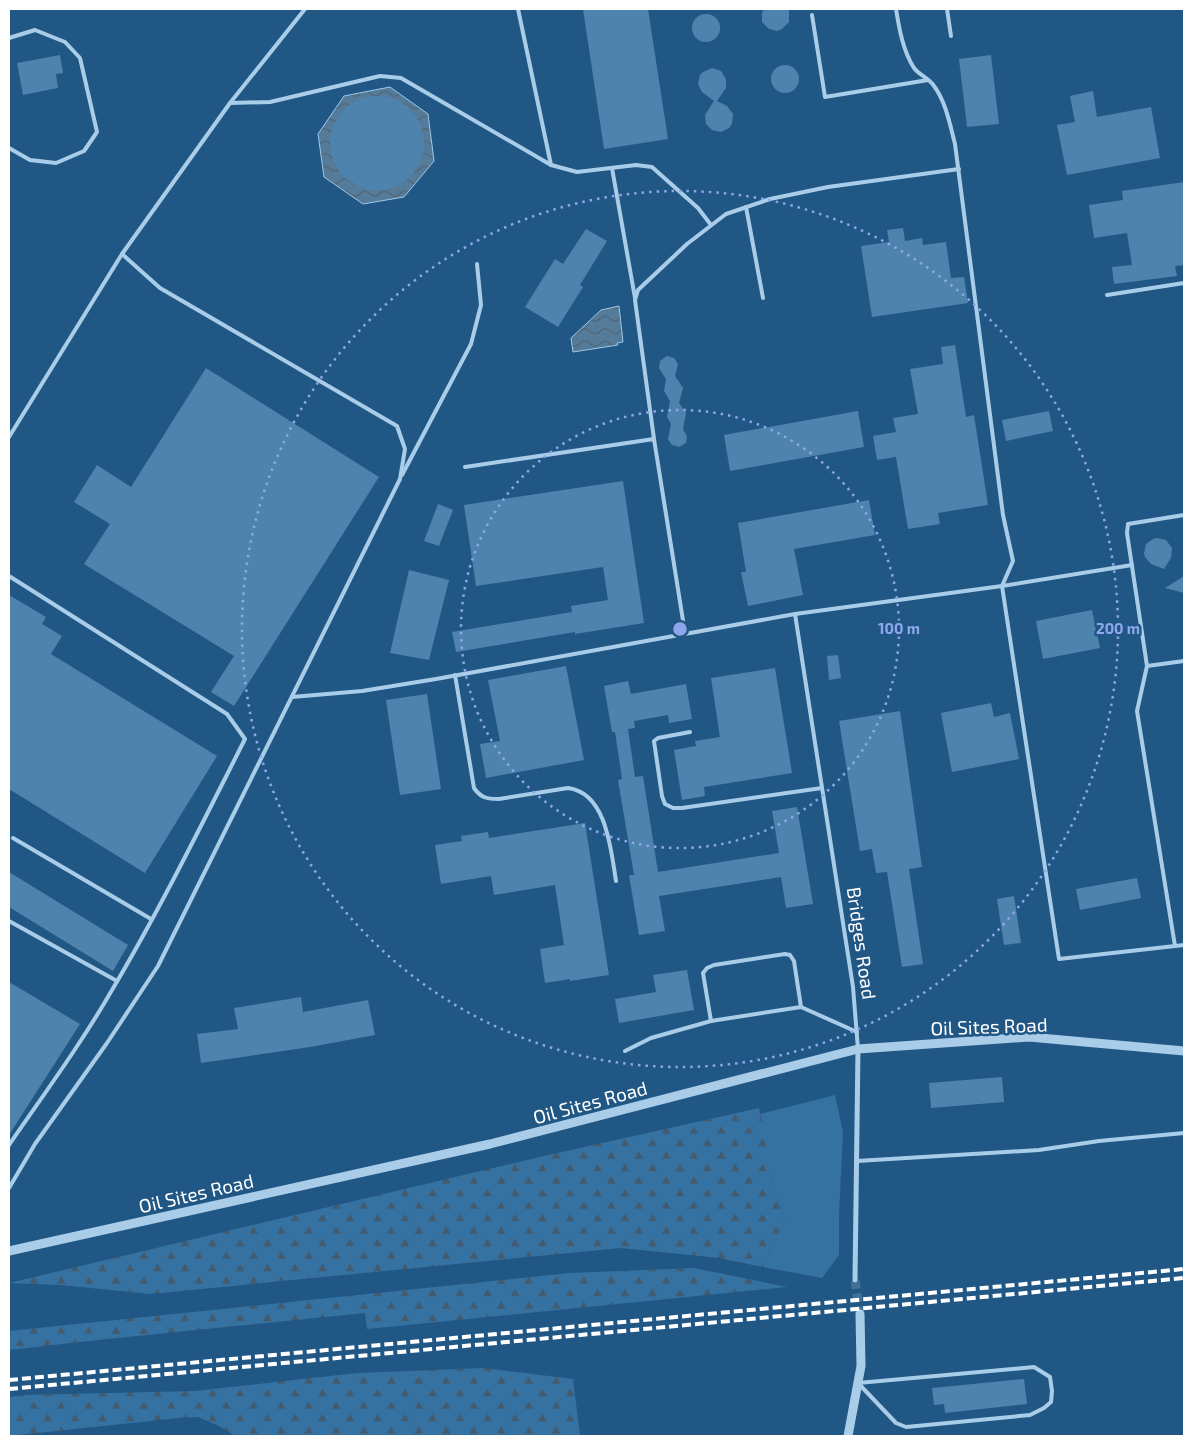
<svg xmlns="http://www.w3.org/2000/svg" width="1193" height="1445" viewBox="0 0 1193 1445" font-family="'Exo 2',sans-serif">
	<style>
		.grass { fill: #3571a1 }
		.forest { fill: url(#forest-firs) }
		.water { fill: url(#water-waves); stroke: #9dc9ea }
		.building { fill: #4e83ae }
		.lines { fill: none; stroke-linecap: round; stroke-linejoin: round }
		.tertiary-tunnel { stroke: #427096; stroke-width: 9; stroke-dasharray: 9 4.5; stroke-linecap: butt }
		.service { stroke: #a9cde9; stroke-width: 4 }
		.minor { stroke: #a9cde9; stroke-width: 5 }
		.tertiary { stroke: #a9cde9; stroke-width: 9 }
		.rail { stroke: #fff; stroke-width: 4; stroke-dasharray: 9 4; stroke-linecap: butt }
		.ring { fill: none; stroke: #8ea6ec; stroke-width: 2.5; stroke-dasharray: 2.5 5 }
		.labels { text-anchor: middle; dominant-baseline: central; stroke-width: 5; stroke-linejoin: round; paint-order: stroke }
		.street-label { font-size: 19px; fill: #fff; stroke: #215784 }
		.centre { fill: #8ea6ec; stroke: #215784; stroke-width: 2.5 }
		.ring-label { font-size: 15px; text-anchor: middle; font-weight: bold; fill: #8ea6ec; stroke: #215784; stroke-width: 5; stroke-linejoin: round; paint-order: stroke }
	</style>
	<defs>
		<pattern id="forest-firs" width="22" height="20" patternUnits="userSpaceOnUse" patternTransform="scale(1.25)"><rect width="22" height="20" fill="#3571a1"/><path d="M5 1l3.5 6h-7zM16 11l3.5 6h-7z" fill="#435b6e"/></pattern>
		<pattern id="water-waves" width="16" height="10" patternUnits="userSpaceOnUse" patternTransform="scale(1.25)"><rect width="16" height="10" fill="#557b9a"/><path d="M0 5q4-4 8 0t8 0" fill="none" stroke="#506473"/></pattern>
	</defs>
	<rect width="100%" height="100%" fill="#215784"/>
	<!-- grass -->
	<polygon class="grass" points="835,1095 843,1132 839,1216 839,1255 822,1278 763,1267 785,1219 775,1195 760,1114"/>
	<!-- forest -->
	<g class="forest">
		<polygon points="759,1108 766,1139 775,1195 785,1219 763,1267 719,1258 621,1248 150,1294 61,1285 9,1283 544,1156"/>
		<polygon points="694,1268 787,1287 367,1329 365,1313 107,1339 9,1350 9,1331 570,1273"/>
		<polygon points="483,1368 573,1379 580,1436 235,1436 219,1426 198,1417 179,1418 9,1436 9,1397 24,1395 195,1391 357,1373"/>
	</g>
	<!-- water -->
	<g class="water">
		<polygon points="390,87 428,114 434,161 404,197 363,204 324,177 318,134 344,96"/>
		<polygon points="619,306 623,342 617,343 618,345 573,352 571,338 601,310"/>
	</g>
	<!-- building -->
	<g class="building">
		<polygon points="583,9 648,9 668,139 604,149"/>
		<polygon points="764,9 789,9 789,22 782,29 777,31 769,29 762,22 762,13"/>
		<circle cx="706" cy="28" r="14"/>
		<polygon points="60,55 63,73 56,74 58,88 23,95 17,63"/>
		<polygon points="991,55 999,124 967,127 959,59"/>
		<circle cx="785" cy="79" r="14"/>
		<polygon points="712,68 721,71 726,79 726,88 717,101 727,106 733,114 732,124 729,128 721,132 712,130 706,124 705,115 714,101 702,92 698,84 700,75 703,72"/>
		<polygon points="1093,91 1097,117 1151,107 1160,158 1067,175 1057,125 1075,122 1070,96"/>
		<circle cx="377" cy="143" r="47"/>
		<polygon points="1184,182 1184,265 1175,266 1177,276 1114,284 1112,267 1132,265 1127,233 1094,238 1089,205 1123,200 1122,191"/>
		<polygon points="903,228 905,241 922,238 923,245 946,242 951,278 964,277 968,303 872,317 861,246 889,242 887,230"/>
		<polygon points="586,229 607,241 580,285 583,287 558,327 525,307 555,259 563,264"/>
		<polygon points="955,345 966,417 974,415 988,505 938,513 940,524 908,529 896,457 877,460 873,436 896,432 893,418 918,414 910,369 943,364 941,347"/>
		<polygon points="667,356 674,358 678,364 675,376 683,388 679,403 686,413 683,429 687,436 686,443 679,447 672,445 668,439 671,424 667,417 670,401 664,391 666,379 659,368 660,361"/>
		<polygon points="206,368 379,477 234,706 211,692 234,656 84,564 110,524 74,502 97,465 131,487"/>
		<polygon points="858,411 864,447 730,471 724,435"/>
		<polygon points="1049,411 1053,431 1006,441 1002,420"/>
		<polygon points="623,481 644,623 575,634 575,632 456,652 452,632 572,612 571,606 608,600 603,567 476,586 464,505"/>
		<polygon points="869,500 875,535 794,549 803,595 748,606 741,572 746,572 738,523"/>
		<polygon points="438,504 453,510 439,546 424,541"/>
		<polygon points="1157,538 1166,540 1172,548 1171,558 1164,569 1151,564 1145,557 1144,553 1146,544 1153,539"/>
		<polygon points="409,570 449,580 429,660 390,653"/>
		<polygon points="1184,576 1184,593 1165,588"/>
		<polygon points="9,595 46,617 42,624 62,636 51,654 217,756 145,873 9,789"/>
		<polygon points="1092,610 1100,648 1043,659 1036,621"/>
		<polygon points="838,655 841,678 829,680 827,656"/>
		<polygon points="566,666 584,760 486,778 480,744 500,741 488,680"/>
		<polygon points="775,668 792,773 704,787 705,796 682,800 674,750 696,746 695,741 720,737 711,678"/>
		<polygon points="628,681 631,694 686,684 692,719 669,723 668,715 634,721 635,728 628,729 635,777 643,776 658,872 779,853 772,811 797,807 813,904 786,908 781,877 659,896 665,931 639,935 629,875 634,875 618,780 622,779 615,732 612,732 604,686"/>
		<polygon points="427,694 441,789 400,795 386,700"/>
		<polygon points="991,703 994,717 1010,713 1019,759 952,772 941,713"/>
		<polygon points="900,711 922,867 909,869 923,964 902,967 887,872 876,873 872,849 860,851 839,721"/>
		<polygon points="585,823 609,975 570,981 570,979 545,983 540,949 564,945 555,885 494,895 491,876 441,884 435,845 462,841 461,836 488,832 489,838"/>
		<polygon points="9,872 128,945 113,971 9,907"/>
		<polygon points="1137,878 1141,898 1080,910 1076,889"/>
		<polygon points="1014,896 1021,943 1004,945 997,899"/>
		<polygon points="687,970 694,1010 619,1023 615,999 656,992 653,975"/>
		<polygon points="9,982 80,1024 9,1135"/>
		<polygon points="301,997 303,1012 368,1000 375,1035 310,1047 201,1063 197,1034 238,1029 234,1008"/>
		<polygon points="1002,1077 1004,1102 931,1108 929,1083"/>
		<polygon points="1024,1379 1027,1404 945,1413 944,1404 934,1405 932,1388"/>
	</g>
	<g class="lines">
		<!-- tertiary-tunnel -->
		<polyline class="tertiary-tunnel" points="855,1280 860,1314"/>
		<!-- service -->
		<g class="service">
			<polyline points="518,9 551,165"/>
			<path d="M896 9C899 28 903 51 914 68 919 75 929 78 934 86 946 102 950 125 955 144L1003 515 1013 561 1002 586 1059 959 1184 945"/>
			<polyline points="947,9 951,36"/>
			<polyline points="812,15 825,97 928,80"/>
			<polyline points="9,38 35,30 65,42 80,58 97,132 84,151 56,163 30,160 9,148"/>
			<polyline points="230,103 270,102 380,76 401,78 551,165 577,172 636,165 652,167 698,208 711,225"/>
			<polyline points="612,168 635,298"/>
			<polyline points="746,207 763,298"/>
			<polyline points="1107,295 1184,283"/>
			<polyline points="9,437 122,254 230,103 305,9"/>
			<polyline points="654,439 635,300 638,290 687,244 726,214 770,199 828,187 959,169"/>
			<polyline points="465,467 654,439 685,633"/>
			<polyline points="402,475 471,344 481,305 477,264"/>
			<path d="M9 576 227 714 245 739C202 824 160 909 112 990 81 1044 44 1094 9 1145"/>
			<polyline points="795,614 853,987 858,1049"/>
			<polyline points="1147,666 1184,661"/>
			<path d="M455 675 474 788C481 798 487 799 499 799L568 788C607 793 611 851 616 881"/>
			<polyline points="292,697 362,691 436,679 795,614 1002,586 1132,565"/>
			<polyline points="690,732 658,738 654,741 662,796 665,804 673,808 682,808 822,788"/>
			<polyline points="13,838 151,919"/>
			<polyline points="9,921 117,981"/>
			<polyline points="1175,946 1137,711 1147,666 1127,533 1128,524 1184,515"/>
			<polyline points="711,1021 703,973 707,968 714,965 785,954 790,955 794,961 801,1007"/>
			<polyline points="625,1051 651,1038 711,1021 801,1007 857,1032"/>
			<polyline points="857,1161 1039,1150 1099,1141 1184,1133"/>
			<polyline points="9,1188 35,1144 107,1043 158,966 400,479 405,449 397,426 160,288 122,254"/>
			<polygon points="1034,1367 1050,1377 1052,1391 1051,1402 1044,1408 1030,1415 906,1427 896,1423 858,1383"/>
		</g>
		<!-- minor -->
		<polyline class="minor" points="855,1280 858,1049"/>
		<!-- tertiary -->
		<g class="tertiary">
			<polyline points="9,1251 490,1144 858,1049 1029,1037 1184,1051"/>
			<polyline points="848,1436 861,1366 860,1314"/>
		</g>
		<!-- rail -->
		<g class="rail">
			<polyline points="9,1380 1184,1269"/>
			<polyline points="9,1389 1184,1278"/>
		</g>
	</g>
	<!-- distance rings -->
	<g class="ring">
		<circle cx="680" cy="629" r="219"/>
		<circle cx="680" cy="629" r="438"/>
	</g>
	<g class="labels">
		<!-- street labels -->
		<g class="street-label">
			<text transform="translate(862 943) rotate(82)">Bridges Road</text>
			<text transform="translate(989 1026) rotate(-2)">Oil Sites Road</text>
			<text transform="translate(590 1102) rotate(-15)">Oil Sites Road</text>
			<text transform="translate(196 1193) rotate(-13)">Oil Sites Road</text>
		</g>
	</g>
	<circle cx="680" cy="629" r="8" class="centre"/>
	<g class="ring-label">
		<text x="899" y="634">100 m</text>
		<text x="1118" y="634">200 m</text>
	</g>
	<!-- border -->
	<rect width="1193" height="1445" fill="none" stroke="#ffffff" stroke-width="20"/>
</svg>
